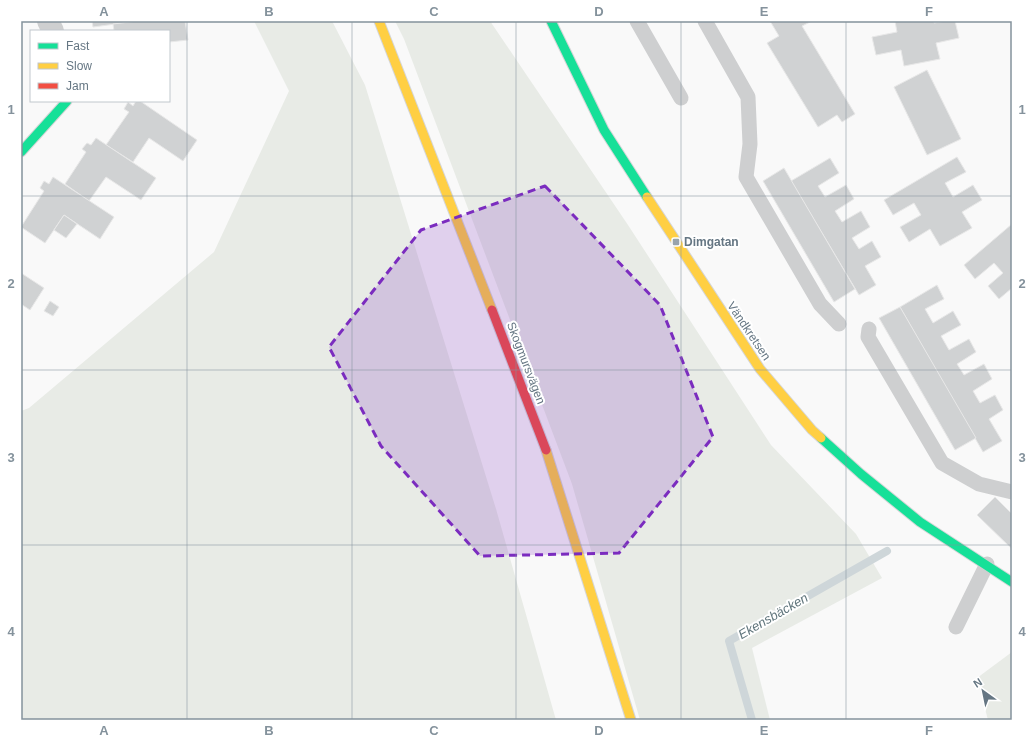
<svg xmlns="http://www.w3.org/2000/svg" width="1033" height="741" viewBox="0 0 1033 741" font-family="Helvetica,sans-serif">
	<style>
		.green { fill: #e8ebe6 }
		.lines { fill: none; stroke-linecap: round; stroke-linejoin: round }
		.stream { stroke: #ced6d9; stroke-width: 8 }
		.building { fill: #d0d2d3; stroke: #e8e8e8 }
		.fast-casing { stroke: #d5d6d7; stroke-width: 11 }
		.slow-casing { stroke: #d5d6d7; stroke-width: 11 }
		.jam-casing { stroke: #d5d6d7; stroke-width: 11 }
		.lane { stroke: #cecfd0; stroke-width: 15 }
		.street { stroke: #cecfd0; stroke-width: 22 }
		.fast { stroke: #16e098; stroke-width: 9 }
		.slow { stroke: #ffcf43; stroke-width: 9 }
		.jam { stroke: #f24e42; stroke-width: 9 }
		.marked { fill: #7b2cbf; fill-opacity: 0.2; stroke: #7b2cbf; stroke-width: 3; stroke-dasharray: 8 5; stroke-linejoin: round }
		.grid { fill: none; stroke: #84929c; stroke-width: 1; stroke-opacity: 0.55 }
		.poi-dot { fill: #99a4ac; stroke: #fff; stroke-width: 1.5 }
		.labels { text-anchor: middle; dominant-baseline: central; stroke-width: 4; stroke-linejoin: round; paint-order: stroke }
		.poi-label { font-size: 12px; font-weight: bold; fill: #657683; stroke: #fff; text-anchor: start }
		.street-label { font-size: 12px; fill: #657683; stroke: #fff }
		.water-label { font-size: 13px; font-style: italic; fill: #60757c; stroke: #fff }
		.neatline { fill: none; stroke: #84929c; stroke-width: 1.5 }
		.grid-label { font-size: 13px; text-anchor: middle; font-weight: bold; fill: #84929c }
	</style>
	<rect width="100%" height="100%" fill="#f9f9f9"/>
	<!-- green -->
	<g class="green">
		<polygon points="254,21 332,21 365,85 496,509 556,720 21,720 21,411 29,408 214,252 289,91"/>
		<polygon points="395,21 490,21 628,225 771,445 856,534 882,578 752,648 770,720 640,720 572,484 404,39"/>
		<polygon points="1012,652 1012,720 988,720 977,678"/>
	</g>
	<g class="lines">
		<!-- stream -->
		<polyline class="stream" points="752,720 729,641 887,551"/>
	</g>
	<!-- building -->
	<g class="building">
		<polygon points="92,21 123,21 123,23 93,27"/>
		<polygon points="138,21 185,21 188,40 169,42 169,31 114,31 113,24"/>
		<polygon points="770,21 812,21 802,26 855,114 842,122 837,115 818,127 767,43 779,36"/>
		<polygon points="895,21 934,21 934,23 946,21 955,21 959,38 936,43 940,59 904,66 901,50 876,55 872,37 897,32"/>
		<polygon points="927,70 961,139 927,155 894,87"/>
		<polygon points="136,101 140,101 197,140 183,161 149,138 133,162 106,145 129,112 124,109 128,102 133,106"/>
		<polygon points="96,138 156,178 141,200 106,177 89,201 65,184 86,152 82,149 87,143 91,145"/>
		<polygon points="957,157 966,172 945,183 953,197 973,185 982,200 962,212 972,228 940,246 930,229 909,242 900,227 921,215 914,203 893,215 884,200"/>
		<polygon points="830,158 839,173 818,186 825,197 846,185 854,199 835,211 842,222 861,211 870,227 852,238 859,249 872,241 881,257 865,266 876,285 859,295 791,181"/>
		<polygon points="784,168 855,289 834,302 763,181"/>
		<polygon points="53,177 114,217 100,239 64,215 45,243 21,227 44,191 40,188 44,181 49,184"/>
		<polygon points="64,215 77,224 66,238 54,230"/>
		<polygon points="1012,224 1012,288 999,299 988,286 1003,273 994,263 975,279 964,265"/>
		<polygon points="21,273 44,288 30,310 21,304"/>
		<polygon points="937,285 944,299 925,309 933,323 953,311 961,325 941,336 949,350 969,339 976,352 957,364 964,375 984,364 992,379 973,391 980,403 995,395 1003,410 989,419 1002,441 983,452 900,307"/>
		<polygon points="50,301 59,307 53,316 44,311"/>
		<polygon points="900,307 976,438 955,450 879,318"/>
		<polygon points="995,497 1012,514 1012,549 977,515"/>
	</g>
	<g class="lines">
		<!-- fast casing -->
		<g class="fast-casing">
			<g id="fast">
				<polyline points="551,21 604,130 647,197"/>
				<polyline points="21,152 67,101"/>
				<polyline points="821,438 861,474 920,522 1012,582"/>
			</g>
		</g>
		<!-- slow casing -->
		<g class="slow-casing">
			<g id="slow">
				<polyline points="379,21 492,310"/>
				<polyline points="647,197 760,369 812,430 821,438"/>
				<polyline points="546,450 631,720"/>
			</g>
		</g>
		<!-- jam casing -->
		<g class="jam-casing">
			<polyline id="jam" points="492,310 546,450"/>
		</g>
		<!-- lane -->
		<g class="lane">
			<polyline points="637,21 681,98"/>
			<polyline points="705,21 748,97 750,144 746,177 820,304 839,324"/>
			<polyline points="869,329 868,337 942,463 979,484 1012,492"/>
			<polyline points="956,627 987,564"/>
		</g>
		<!-- street -->
		<polyline class="street" points="48,21 53,31"/>
		<!-- fast -->
		<use href="#fast" class="fast"/>
		<!-- slow -->
		<use href="#slow" class="slow"/>
		<!-- jam -->
		<use href="#jam" class="jam"/>
	</g>
	<!-- marked area -->
	<path class="marked" d="M545 186 660 305 713 437 619 553 480 556 381 446 329 347 421 230Z"/>
	<!-- grid -->
	<path class="grid" d="M187 21V720M352 21V720M516 21V720M681 21V720M846 21V720M21 196H1012M21 370H1012M21 545H1012"/>
	<!-- markers -->
	<rect class="poi-dot" x="672" y="238" width="8" height="8" rx="2"/>
	<g class="labels">
		<!-- poi labels -->
		<g class="poi-label">
			<text x="684" y="242">Dimgatan</text>
		</g>
		<!-- street labels -->
		<g class="street-label">
			<text transform="translate(749 331) rotate(56)">Vändkretsen</text>
			<text transform="translate(526 363) rotate(69)">Skogmursvägen</text>
		</g>
		<!-- water labels -->
		<g class="water-label">
			<text transform="translate(773 616) rotate(-30)">Ekensbäcken</text>
		</g>
	</g>
	<!-- border -->
	<rect width="1033" height="741" fill="none" stroke="#ffffff" stroke-width="44"/>
	<!-- legend -->
	<rect x="30" y="30" width="140" height="72" fill="#ffffff" stroke="#c1c8cd"/>
	<rect x="38" y="43" width="20" height="6" fill="#16e098" stroke="#c1c8cd"/>
	<text x="66" y="50" font-size="12" fill="#657683">Fast</text>
	<rect x="38" y="63" width="20" height="6" fill="#ffcf43" stroke="#c1c8cd"/>
	<text x="66" y="70" font-size="12" fill="#657683">Slow</text>
	<rect x="38" y="83" width="20" height="6" fill="#f24e42" stroke="#c1c8cd"/>
	<text x="66" y="90" font-size="12" fill="#657683">Jam</text>
	<!-- north arrow -->
	<g transform="translate(983 691) rotate(327)" stroke="#ffffff" stroke-width="3" paint-order="stroke">
	<path d="M0-3L7 15L0 10L-7 15Z" fill="#657683"/>
	<text y="-6" font-size="11" font-weight="bold" text-anchor="middle" fill="#657683">N</text>
	</g>
	<rect x="22" y="22" width="989" height="697" class="neatline"/>
	<g class="grid-label">
		<text x="104" y="16">A</text>
		<text x="269" y="16">B</text>
		<text x="434" y="16">C</text>
		<text x="599" y="16">D</text>
		<text x="764" y="16">E</text>
		<text x="929" y="16">F</text>
		<text x="11" y="114">1</text>
		<text x="1022" y="114">1</text>
		<text x="11" y="288">2</text>
		<text x="1022" y="288">2</text>
		<text x="11" y="462">3</text>
		<text x="1022" y="462">3</text>
		<text x="11" y="636">4</text>
		<text x="1022" y="636">4</text>
		<text x="104" y="735">A</text>
		<text x="269" y="735">B</text>
		<text x="434" y="735">C</text>
		<text x="599" y="735">D</text>
		<text x="764" y="735">E</text>
		<text x="929" y="735">F</text>
	</g>
</svg>
